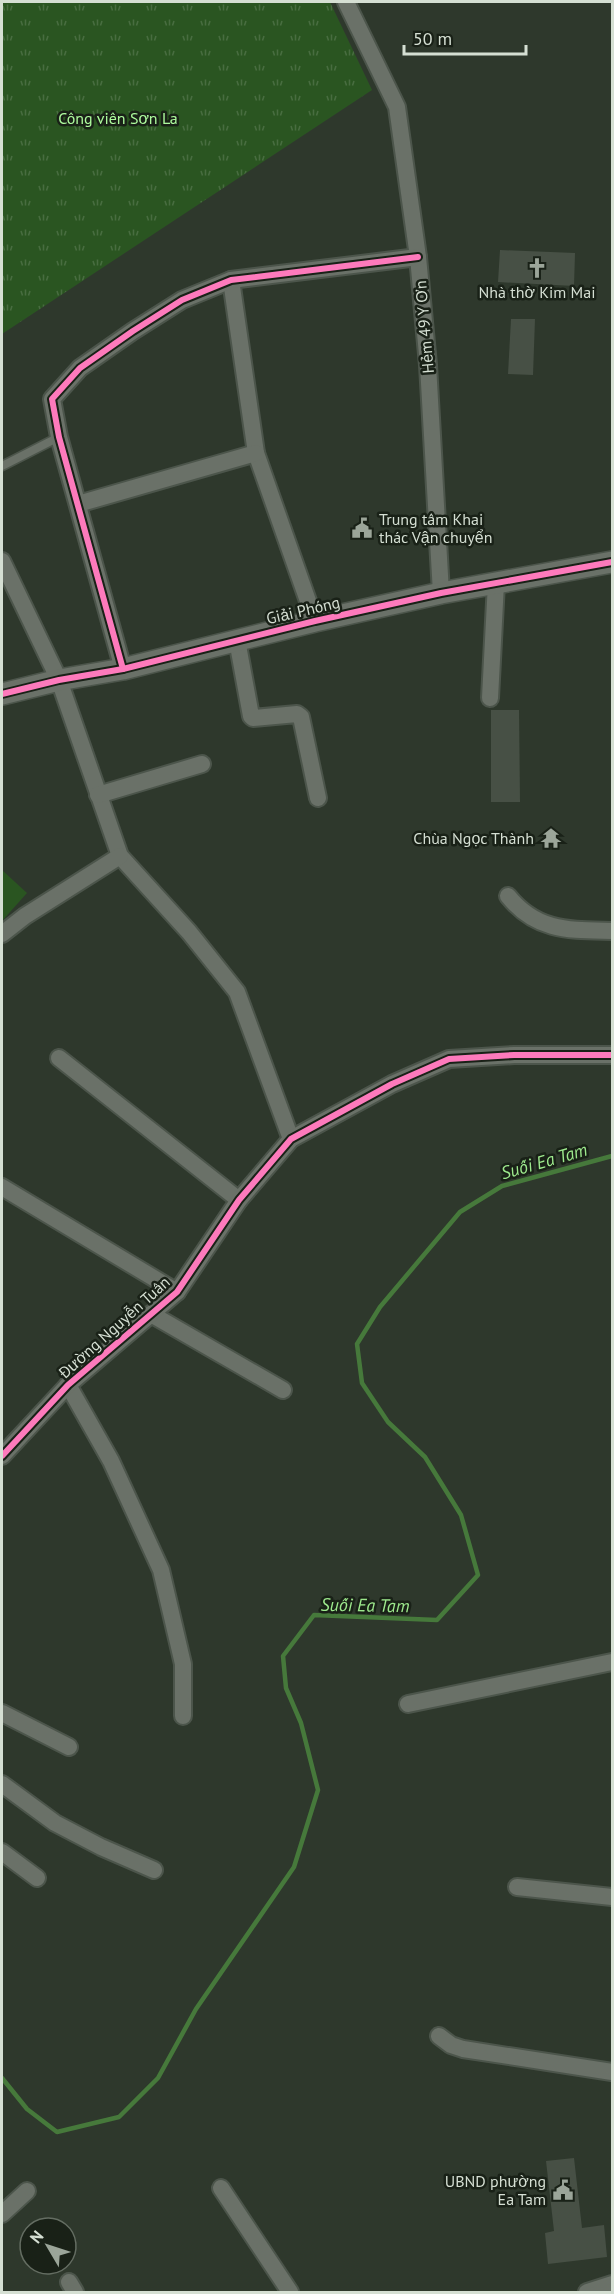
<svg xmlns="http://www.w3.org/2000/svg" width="614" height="2294" viewBox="0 0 614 2294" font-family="'PT Sans',sans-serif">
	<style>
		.park { fill: url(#park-tufts) }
		.garden { fill: #2a5521 }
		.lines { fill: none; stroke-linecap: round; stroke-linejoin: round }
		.stream { stroke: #46793b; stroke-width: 4.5 }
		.building { fill: #475045 }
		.service-casing { stroke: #4c554b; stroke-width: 11 }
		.minor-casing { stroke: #4c554b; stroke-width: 20 }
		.tertiary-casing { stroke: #4c554b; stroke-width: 24 }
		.service { stroke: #6a7168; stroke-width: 8 }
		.minor { stroke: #6a7168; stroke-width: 16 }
		.tertiary { stroke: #6a7168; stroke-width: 21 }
		.cycleway-casing { stroke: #192117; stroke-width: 10 }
		.cycleway { stroke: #fd7abc; stroke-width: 6 }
		.labels { text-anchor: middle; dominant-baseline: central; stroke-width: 5; stroke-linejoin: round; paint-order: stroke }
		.park-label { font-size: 16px; fill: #adfa9d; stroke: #192117 }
		.poi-label { font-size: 16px; fill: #d5dfd3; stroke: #192117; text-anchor: end }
		.street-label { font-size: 16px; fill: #d5dfd3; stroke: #192117 }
		.water-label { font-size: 18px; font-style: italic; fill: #9de98d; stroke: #192117 }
	</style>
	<defs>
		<pattern id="park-tufts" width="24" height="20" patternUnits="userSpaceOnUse" patternTransform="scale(1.5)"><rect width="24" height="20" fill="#2a5521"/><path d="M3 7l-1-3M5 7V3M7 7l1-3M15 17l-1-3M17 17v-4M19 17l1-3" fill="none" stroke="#486d40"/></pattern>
	</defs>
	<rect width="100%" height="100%" fill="#2e382c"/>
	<!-- park -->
	<polygon class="park" points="2,2 330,2 372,90 2,334"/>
	<!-- garden -->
	<polygon class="garden" points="2,870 27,893 2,921"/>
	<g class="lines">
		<!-- stream -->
		<polyline class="stream" points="2,2078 27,2109 57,2132 119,2117 158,2078 196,2009 294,1867 318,1790 301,1723 286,1688 283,1656 314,1615 437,1620 478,1575 461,1515 425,1457 388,1422 362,1383 357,1344 380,1307 460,1212 502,1186 612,1156"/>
	</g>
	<!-- building -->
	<g class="building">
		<polygon points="500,250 575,253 574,286 498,282"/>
		<polygon points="511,319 535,319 533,375 508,374"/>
		<polygon points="491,710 519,710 520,802 491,802"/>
		<polygon points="574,2158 582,2228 604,2225 607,2257 548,2264 545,2233 554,2231 546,2161"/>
	</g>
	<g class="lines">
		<!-- service casing -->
		<g class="service-casing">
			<polyline id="service" points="2,466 59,437"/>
		</g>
		<!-- minor casing -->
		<g class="minor-casing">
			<g id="minor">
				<polyline points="346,2 397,107 418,257 428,365 441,593"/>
				<polyline points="231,280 256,453 315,621"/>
				<polyline points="78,504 256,453"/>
				<polyline points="2,561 59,680 120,856 189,932 237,992 291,1139"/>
				<polyline points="237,640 251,716 253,718 297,714 301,717 318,798"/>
				<polyline points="123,669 59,437 52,399 80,368 133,331 182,300 231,280 418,257"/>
				<polyline points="490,698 496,583"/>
				<polyline points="98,795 202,764"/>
				<path d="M508 896C537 932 570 930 612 931"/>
				<polyline points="2,934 25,916 120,856"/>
				<polyline points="59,1058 239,1200"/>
				<polyline points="2,1187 177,1292"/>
				<polyline points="151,1314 283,1390"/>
				<polyline points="68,1385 111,1461 161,1570 183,1664 183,1716"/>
				<polyline points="2,1456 68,1385 177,1292 239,1200 291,1139 392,1084 449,1059 514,1055 612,1055"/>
				<polyline points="408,1704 612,1662"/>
				<polyline points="2,1713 69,1747"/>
				<polyline points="2,1784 55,1823 101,1847 154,1870"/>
				<polyline points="2,1852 37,1878"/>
				<polyline points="517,1887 612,1897"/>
				<polyline points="439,2036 451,2045 463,2049 612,2072"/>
				<polyline points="221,2188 290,2292"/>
				<polyline points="2,2214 27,2191"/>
				<polyline points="69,2282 75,2292"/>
				<polyline points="587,2292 612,2284"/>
			</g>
		</g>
		<!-- tertiary casing -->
		<g class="tertiary-casing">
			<polyline id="tertiary" points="2,694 59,680 123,669 315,621 441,593 612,562"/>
		</g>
		<!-- service -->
		<use href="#service" class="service"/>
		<!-- minor -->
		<use href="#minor" class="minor"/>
		<!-- tertiary -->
		<use href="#tertiary" class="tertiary"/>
		<!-- cycleway casing -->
		<g class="cycleway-casing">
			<g id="cycleway">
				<polyline points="123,669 59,437 52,399 80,368 133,331 182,300 231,280 418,257"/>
				<polyline points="2,694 59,680 123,669 315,621 441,593 612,562"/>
				<polyline points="2,1456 68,1385 177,1292 239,1200 291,1139 392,1084 449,1059 514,1055 612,1055"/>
			</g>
		</g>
		<!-- cycleway -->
		<use href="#cycleway" class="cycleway"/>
	</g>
	<!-- icons -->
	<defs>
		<g id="church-bare" transform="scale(1.62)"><path d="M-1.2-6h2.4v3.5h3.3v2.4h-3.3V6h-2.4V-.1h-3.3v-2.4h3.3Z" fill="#9ba599" stroke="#192117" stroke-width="2.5" paint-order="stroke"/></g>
		<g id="civic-bare" transform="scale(1.62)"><path d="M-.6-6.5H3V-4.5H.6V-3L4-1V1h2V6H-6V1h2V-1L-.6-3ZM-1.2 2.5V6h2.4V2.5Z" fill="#9ba599" stroke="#192117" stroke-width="2.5" paint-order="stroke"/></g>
		<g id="temple-bare" transform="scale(1.62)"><path d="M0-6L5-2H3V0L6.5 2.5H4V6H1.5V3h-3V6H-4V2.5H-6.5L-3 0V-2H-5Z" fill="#9ba599" stroke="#192117" stroke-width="2.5" paint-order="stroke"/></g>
	</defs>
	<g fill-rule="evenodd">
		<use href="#church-bare" x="537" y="268"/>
		<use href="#civic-bare" x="362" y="528"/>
		<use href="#temple-bare" x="551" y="838"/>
		<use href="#civic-bare" x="563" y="2190"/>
	</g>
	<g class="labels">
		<!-- park labels -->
		<g class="park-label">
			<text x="118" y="118">Công viên Sơn La</text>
		</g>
		<!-- poi labels -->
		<g class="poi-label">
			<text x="537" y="292" text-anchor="middle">Nhà thờ Kim Mai</text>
			<text x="379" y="519" text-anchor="start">Trung tâm Khai<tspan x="379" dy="18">thác Vận chuyển</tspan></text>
			<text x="534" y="838">Chùa Ngọc Thành</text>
			<text x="546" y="2181">UBND phường<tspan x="546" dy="18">Ea Tam</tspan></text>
		</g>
		<!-- street labels -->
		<g class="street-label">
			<text transform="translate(424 327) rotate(-95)">Hẻm 49 Y Ơn</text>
			<text transform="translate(303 610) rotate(-13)">Giải Phóng</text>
			<text transform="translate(114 1327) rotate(-42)">Đường Nguyễn Tuân</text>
		</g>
		<!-- water labels -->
		<g class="water-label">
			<text transform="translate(544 1161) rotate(-16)">Suối Ea Tam</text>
			<text transform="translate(365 1605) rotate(1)">Suối Ea Tam</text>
		</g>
	</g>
	<!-- border -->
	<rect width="614" height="2294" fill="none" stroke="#d5dfd3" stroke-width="6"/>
	<!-- north arrow -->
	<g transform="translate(48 2246) rotate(309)"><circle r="28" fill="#192117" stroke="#646d62" stroke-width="1.5"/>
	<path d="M0-4.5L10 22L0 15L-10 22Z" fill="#9ba599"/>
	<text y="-9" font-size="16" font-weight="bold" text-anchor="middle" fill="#d5dfd3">N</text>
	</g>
	<!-- scale -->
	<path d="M404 45v9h122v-9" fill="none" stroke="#d5dfd3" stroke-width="3"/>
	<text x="413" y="45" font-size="18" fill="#d5dfd3" stroke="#192117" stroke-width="4.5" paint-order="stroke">50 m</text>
</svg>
